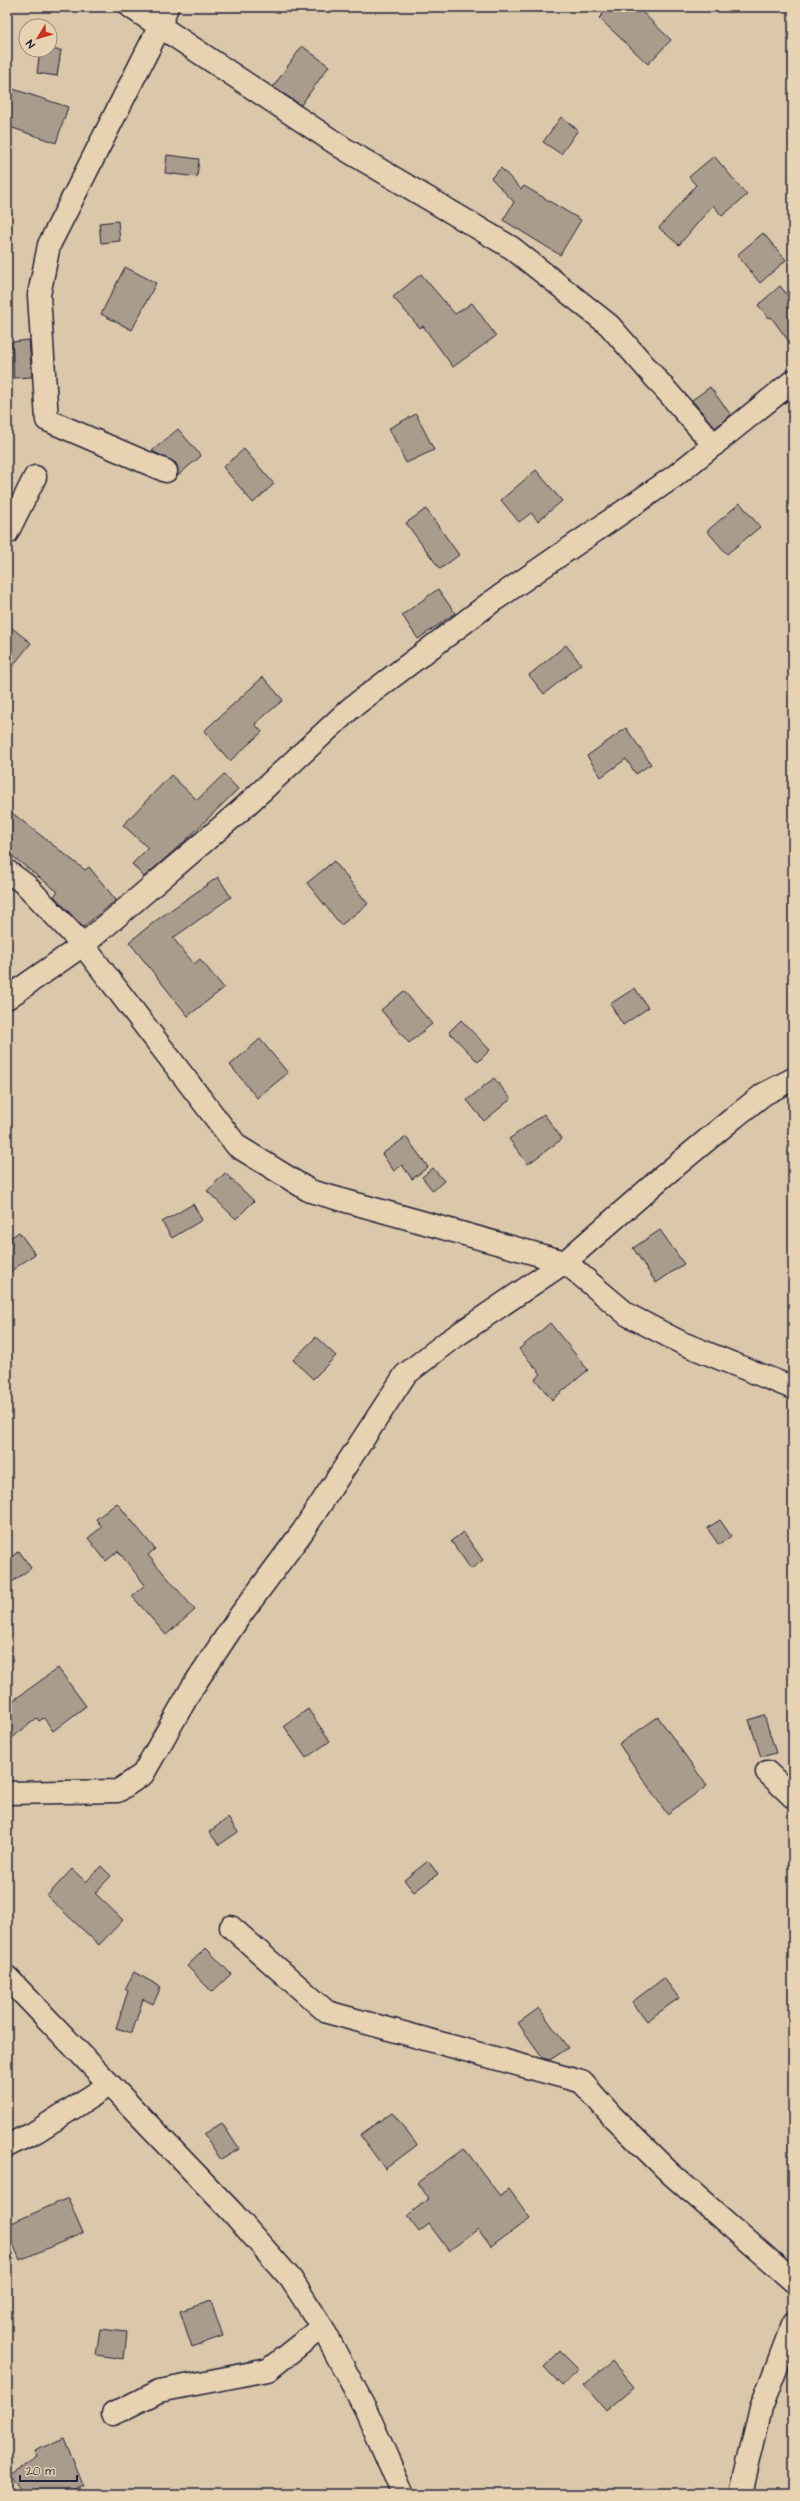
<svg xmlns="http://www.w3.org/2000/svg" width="800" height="2501" viewBox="0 0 800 2501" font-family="'Architects Daughter',sans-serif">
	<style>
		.building { fill: #aa9c8c; stroke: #22223b }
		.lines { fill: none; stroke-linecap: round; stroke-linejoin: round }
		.minor-casing { stroke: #22223b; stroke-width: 25 }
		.minor { stroke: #e7d2b1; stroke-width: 22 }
	</style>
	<rect width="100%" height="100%" fill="#dbc8aa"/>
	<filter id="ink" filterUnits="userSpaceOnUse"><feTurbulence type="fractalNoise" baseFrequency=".025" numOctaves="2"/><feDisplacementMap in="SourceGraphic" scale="8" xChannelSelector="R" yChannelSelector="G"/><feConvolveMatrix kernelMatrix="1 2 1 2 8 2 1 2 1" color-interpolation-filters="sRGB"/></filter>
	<g filter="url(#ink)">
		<!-- building -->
		<g class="building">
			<polygon points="610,7 637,7 671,40 648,64 599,18"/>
			<polygon points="302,46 329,66 301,105 273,87"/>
			<polygon points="40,50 61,50 57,76 37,73"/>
			<polygon points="7,87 68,107 56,143 7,126"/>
			<polygon points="561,117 578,130 561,154 543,142"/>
			<polygon points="167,155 199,159 197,177 165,173"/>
			<polygon points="714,156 747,195 722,216 713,205 679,245 659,228 696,185 689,177"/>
			<polygon points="501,168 521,189 524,186 581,220 560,255 503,220 514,202 491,178"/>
			<polygon points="118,221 120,241 101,243 99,223"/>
			<polygon points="763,233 786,260 760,283 737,255"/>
			<polygon points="125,267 156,283 132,330 101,314"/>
			<polygon points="421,274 455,314 472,303 496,336 453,367 423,326 420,328 393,297"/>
			<polygon points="780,286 793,302 793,347 771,317 769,318 758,305"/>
			<polygon points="29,340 32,377 14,378 12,342"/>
			<polygon points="710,387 731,415 715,428 692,400"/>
			<polygon points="416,414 434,450 406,463 389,428"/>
			<polygon points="178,429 201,456 177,476 178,469 176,463 152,451"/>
			<polygon points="244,449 274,484 253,503 223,467"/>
			<polygon points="536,470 562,501 538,521 531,513 519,522 501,500"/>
			<polygon points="740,503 760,527 727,554 707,531"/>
			<polygon points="426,509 459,555 440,569 406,523"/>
			<polygon points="438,589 455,613 418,639 402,615"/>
			<polygon points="7,624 31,643 7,673"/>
			<polygon points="566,645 581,664 544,694 529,675"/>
			<polygon points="263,677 283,700 255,724 262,732 230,761 204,731"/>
			<polygon points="626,728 651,764 636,774 626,759 601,777 587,756"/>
			<polygon points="224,774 238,789 185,841 144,877 132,864 148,848 123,825 171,775 197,800"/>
			<polygon points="7,809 85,870 89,867 116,900 83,927 54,896 58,892 7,852"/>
			<polygon points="334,861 368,904 341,925 307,883"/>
			<polygon points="218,877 231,897 173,938 194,964 200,959 224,988 188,1016 129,942 158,919"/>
			<polygon points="635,988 648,1008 623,1025 610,1004"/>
			<polygon points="404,991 432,1024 409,1043 381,1010"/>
			<polygon points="461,1020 490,1050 478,1062 449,1032"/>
			<polygon points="260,1039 288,1073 257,1098 230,1065"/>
			<polygon points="494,1078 511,1099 484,1121 467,1100"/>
			<polygon points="544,1114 562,1139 528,1164 509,1139"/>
			<polygon points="406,1137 428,1167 412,1179 402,1165 394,1171 382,1154"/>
			<polygon points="433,1168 444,1181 433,1191 422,1177"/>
			<polygon points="225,1173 254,1201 236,1219 207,1191"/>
			<polygon points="193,1204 202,1220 172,1238 162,1222"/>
			<polygon points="660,1230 684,1264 656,1283 633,1248"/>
			<polygon points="19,1232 35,1254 7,1274 7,1240"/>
			<polygon points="550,1323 588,1370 552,1400 535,1379 541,1374 519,1349"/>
			<polygon points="316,1337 336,1356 313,1379 293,1360"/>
			<polygon points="117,1503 155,1549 148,1555 195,1610 166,1635 132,1596 145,1585 118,1551 106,1561 88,1538 102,1527 96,1519"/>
			<polygon points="720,1520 731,1536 719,1545 707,1528"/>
			<polygon points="463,1532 483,1560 471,1569 451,1541"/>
			<polygon points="19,1551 31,1568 7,1586 7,1560"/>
			<polygon points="58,1668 86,1706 53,1731 44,1718 39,1721 37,1718 7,1742 7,1705"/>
			<polygon points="308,1709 330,1741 306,1758 284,1726"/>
			<polygon points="764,1715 776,1753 761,1757 749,1720"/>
			<polygon points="658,1717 707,1786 667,1814 619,1744"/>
			<polygon points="228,1818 238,1832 219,1845 209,1832"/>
			<polygon points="428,1861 438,1874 414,1892 404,1880"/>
			<polygon points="101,1866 111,1876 95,1893 123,1920 99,1945 47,1896 72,1869 86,1882"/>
			<polygon points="206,1948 231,1974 212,1992 187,1966"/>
			<polygon points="134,1972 161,1987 153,2004 143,1999 132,2033 116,2028 128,1991 125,1989"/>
			<polygon points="664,1978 679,1998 647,2021 632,2002"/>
			<polygon points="539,2008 568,2048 550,2060 543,2058 518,2023"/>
			<polygon points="392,2112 417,2145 385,2169 360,2135"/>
			<polygon points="222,2123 239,2149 221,2160 204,2134"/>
			<polygon points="464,2148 500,2196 509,2189 530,2218 491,2247 478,2229 449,2251 429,2224 419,2232 407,2216 429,2198 417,2183"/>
			<polygon points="68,2198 83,2233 20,2260 7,2230 7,2225"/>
			<polygon points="211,2301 223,2336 192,2347 180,2311"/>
			<polygon points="100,2329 127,2332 124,2359 96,2355"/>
			<polygon points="560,2351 579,2370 562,2386 544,2367"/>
			<polygon points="612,2361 634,2387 606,2411 584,2385"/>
			<polygon points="64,2438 83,2485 61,2494 24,2494 11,2474 37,2457 34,2451"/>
		</g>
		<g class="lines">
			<!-- minor casing -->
			<g class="minor-casing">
				<g id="minor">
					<polyline points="131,7 343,148 512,248 609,325 714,445"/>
					<polyline points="166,471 47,420 39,295 49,245 160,26 167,7"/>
					<polyline points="7,533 35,477"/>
					<polyline points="7,871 26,885 83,945 237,1146 310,1191 565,1262 628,1315 682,1343 793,1388"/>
					<polyline points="7,998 83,945 115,918 241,810 351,708 490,603 675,476 793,381"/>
					<polyline points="767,1772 793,1797"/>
					<polyline points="7,1793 118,1791 143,1774 192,1688 239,1617 303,1531 405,1375 447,1342 565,1262 661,1178 736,1116 764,1094 793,1079"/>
					<polyline points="231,1927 327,2012 582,2082 612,2116 670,2173 793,2281"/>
					<polyline points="7,1977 232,2212 291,2279 322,2327 366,2410 403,2494"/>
					<polyline points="7,2146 37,2131 109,2085"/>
					<polyline points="113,2414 159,2391 268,2370 322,2327"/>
					<polyline points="741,2494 761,2408 793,2324"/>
				</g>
			</g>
			<!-- minor -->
			<use href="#minor" class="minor"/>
		</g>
	</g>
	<!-- margin -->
	<rect width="800" height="2501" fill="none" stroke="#e7d2b1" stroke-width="24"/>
	<rect x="12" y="12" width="776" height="2477" fill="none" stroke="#22223b" stroke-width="1.5" filter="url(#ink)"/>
	<!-- north arrow -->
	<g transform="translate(38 38) rotate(232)"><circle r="19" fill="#e7d2b1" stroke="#988c82"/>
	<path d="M0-3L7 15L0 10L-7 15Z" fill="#c8321e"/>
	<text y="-6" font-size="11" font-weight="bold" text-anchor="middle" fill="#22223b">N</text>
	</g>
	<!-- scale -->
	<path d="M20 2475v6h57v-6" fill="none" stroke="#22223b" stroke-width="2"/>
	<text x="26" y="2475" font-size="12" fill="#22223b" stroke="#e7d2b1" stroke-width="3" paint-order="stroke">20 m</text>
</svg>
